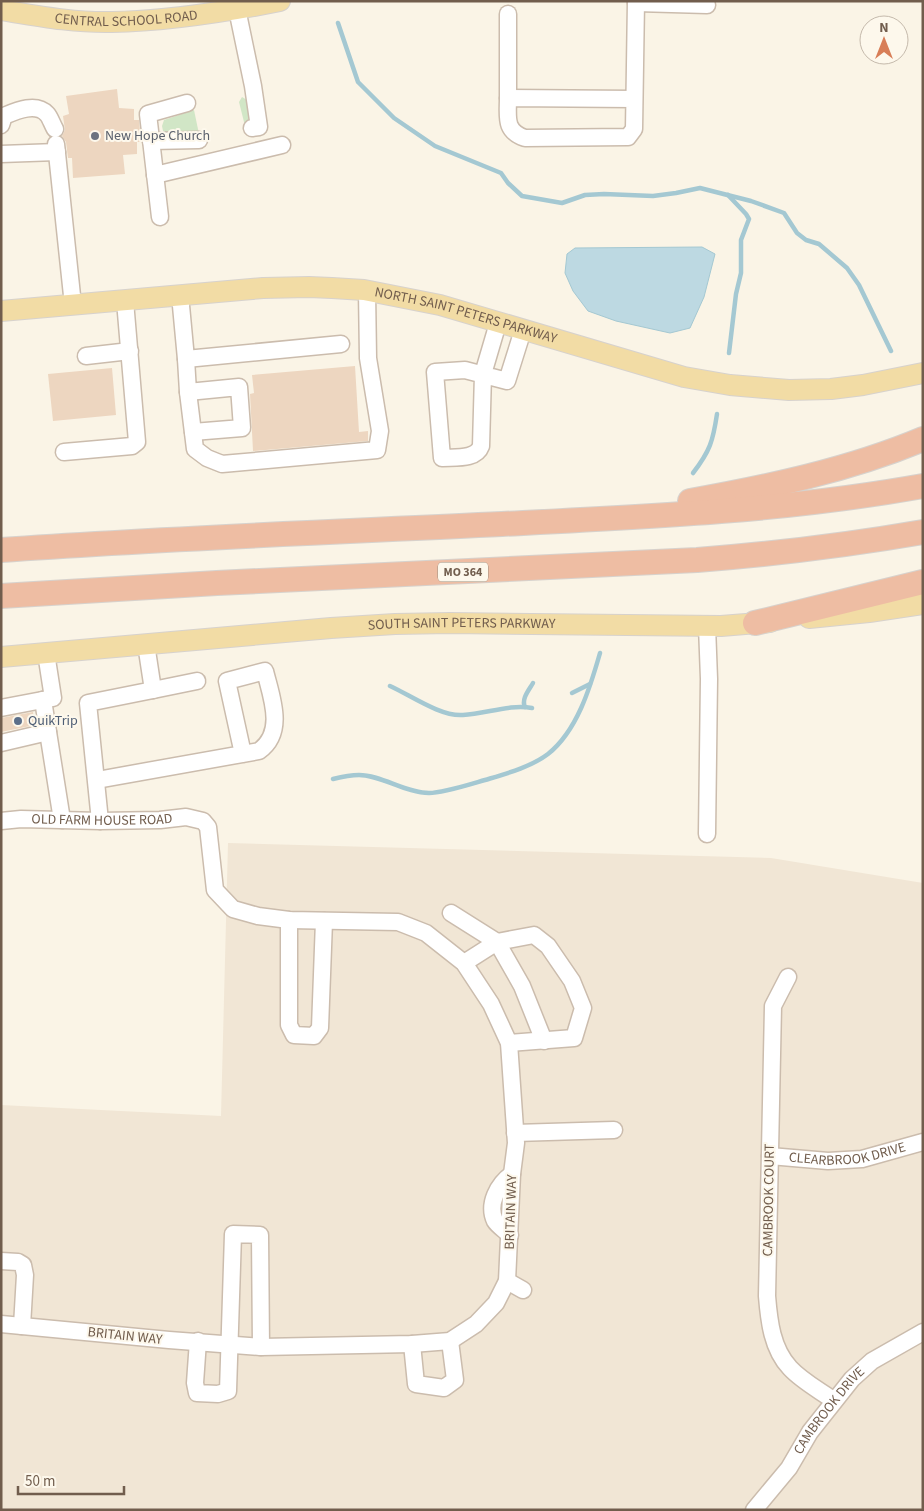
<svg xmlns="http://www.w3.org/2000/svg" width="924" height="1511" viewBox="0 0 924 1511" font-family="'Source Sans 3',sans-serif">
	<style>
		.residential { fill: #f1e6d5 }
		.green { fill: #d1e6c6 }
		.water { fill: #bdd9e2; stroke: #a4c8d2 }
		.lines { fill: none; stroke-linecap: round; stroke-linejoin: round }
		.stream { stroke: #a4c8d2; stroke-width: 4.5 }
		.building { fill: #edd6c0 }
		.minor-casing { stroke: #cbbcad; stroke-width: 19 }
		.major-casing { stroke: #d7d2cd; stroke-width: 22 }
		.highway-casing { stroke: #d7d2cd; stroke-width: 26 }
		.minor { stroke: #fff; stroke-width: 16 }
		.major { stroke: #f2dca5; stroke-width: 20 }
		.highway { stroke: #eebda3; stroke-width: 24 }
		.worship-dot { fill: #6b7280; stroke: #fdf8ec; stroke-width: 2 }
		.service-dot { fill: #5c6f8a; stroke: #fdf8ec; stroke-width: 2 }
		.labels { text-anchor: middle; dominant-baseline: central; stroke-width: 4; stroke-linejoin: round; paint-order: stroke }
		.shield { fill: #fdf8ec; stroke: #9b8c7d; stroke-width: 1 }
		.shield-label { font-size: 12px; font-weight: bold; fill: #715d4d }
		.street-label { font-size: 14px; fill: #715d4d; stroke: #fdf8ec }
		.worship-label { font-size: 14px; fill: #5b616d; stroke: #fdf8ec; text-anchor: start }
		.service-label { font-size: 14px; fill: #4e5e75; stroke: #fdf8ec; text-anchor: start }
	</style>
	<rect width="100%" height="100%" fill="#faf4e6"/>
	<!-- residential -->
	<polygon class="residential" points="228,843 771,858 923,883 923,1510 1,1510 1,1105 221,1116"/>
	<!-- green -->
	<g class="green">
		<polygon points="242,97 247,100 249,121 246,124 244,122 239,102"/>
		<polygon points="194,110 199,134 169,135 163,131 162,126 164,120"/>
	</g>
	<!-- water -->
	<polygon class="water" points="702,247 715,254 704,297 690,328 670,333 616,321 588,311 573,291 565,273 567,254 575,248"/>
	<g class="lines">
		<!-- stream -->
		<g class="stream">
			<polyline points="338,23 358,82 394,118 435,146 501,173 508,183 522,196 562,203 585,195 604,194 653,196 676,193 700,188 751,201 784,213 797,233 806,240 819,244 847,268 859,285 891,351"/>
			<polyline points="728,195 746,214 749,219 741,240 741,273 736,294 729,353"/>
			<path d="M693 473C710 451 713 441 717 414"/>
			<path d="M390 686C410 695 441 717 463 715 486 714 509 704 532 708"/>
			<polyline points="572,693 590,684"/>
			<path d="M525 707C521 699 529 690 533 683"/>
			<path d="M333 779C341 777 351 775 359 775 381 775 406 793 429 793 443 793 471 784 485 780 505 774 531 767 548 754 577 731 590 688 600 653"/>
		</g>
	</g>
	<!-- building -->
	<g class="building">
		<polygon points="117,89 119,108 134,109 134,120 139,120 141,142 137,142 137,154 123,155 125,174 73,178 72,158 68,158 66,142 62,136 65,130 63,116 69,114 66,96"/>
		<polygon points="355,366 359,432 368,431 368,441 253,451 250,394 254,393 252,375"/>
		<polygon points="112,368 116,415 53,421 48,374"/>
		<polygon points="33,712 35,725 1,732 1,718"/>
	</g>
	<g class="lines">
		<!-- minor casing -->
		<g class="minor-casing">
			<g id="minor">
				<polyline points="636,3 707,5"/>
				<polyline points="237,9 253,86 259,127 252,128"/>
				<polyline points="508,98 508,14"/>
				<path d="M634 99 508 98C508 117 504 131 525 138L628 137 634 129 636 1"/>
				<path d="M1 125 4 116C16 111 36 102 47 114 50 117 52 124 55 129"/>
				<polyline points="151,141 199,140"/>
				<polyline points="56,144 73,305"/>
				<polyline points="1,154 57,152"/>
				<polyline points="155,175 282,145"/>
				<polyline points="160,217 148,114 187,103"/>
				<polyline points="180,295 186,359 341,344"/>
				<path d="M498 323 483 374 481 446C476 460 455 457 442 458L435 372 465 370 507 381 523 330"/>
				<polyline points="86,356 130,351"/>
				<polyline points="186,359 188,392 239,387 242,428 193,432"/>
				<polyline points="188,392 195,449 207,458 222,464 377,450 380,431 368,358 367,291"/>
				<polyline points="64,452 132,446 137,442 125,301"/>
				<polyline points="153,690 197,681"/>
				<polyline points="1,708 53,698 46,653"/>
				<polyline points="48,732 62,820"/>
				<polyline points="1,743 48,732 43,700"/>
				<path d="M97 780 259 751C286 732 271 696 265 671L227 681 243 754"/>
				<path id="s1" d="M1 821 21 819 100 821 160 820 186 817 203 821 208 827 215 890 233 909 258 916 289 920 398 922 426 933 464 963 491 1004 509 1043 516 1143 512 1174 507 1281 496 1303 476 1324 450 1341 412 1344 261 1347 169 1340 1 1324"/>
				<polyline points="100,821 88,703 153,690 146,644"/>
				<polyline points="707,834 709,679 707,626"/>
				<polyline points="451,913 497,942 522,986 544,1041"/>
				<polyline points="289,920 289,1025 294,1035 314,1036 320,1028 324,921"/>
				<polyline points="464,963 497,942 534,935 548,946 572,981 583,1008 574,1038 509,1043"/>
				<path d="M788 977 773 1006 767 1296C769 1321 772 1349 790 1368 802 1381 819 1390 833 1400"/>
				<polyline points="515,1133 614,1130"/>
				<path id="s2" d="M770 1156 828 1161 862 1159 923 1142"/>
				<path d="M510 1235C506 1231 498 1226 495 1221 487 1204 498 1184 512 1174"/>
				<polyline points="1,1261 18,1262 23,1265 25,1275 22,1326"/>
				<polyline points="507,1281 523,1290"/>
				<polyline points="198,1341 195,1383 197,1393 218,1394 228,1391 233,1234 260,1235 261,1347"/>
				<polyline points="412,1344 416,1384 444,1388 455,1380 450,1341"/>
				<path id="s3" d="M754 1510 789 1468 810 1432 852 1379 872 1361 923 1332"/>
			</g>
		</g>
		<!-- major casing -->
		<g class="major-casing">
			<g id="major">
				<path id="s4" d="M1 10C38 16 75 23 112 22 169 21 225 12 280 1"/>
				<path id="s5" d="M1 311 263 288 309 287 332 288 364 290 440 305 684 377 730 385 789 390 831 389 863 385 923 373"/>
				<polyline points="809,618 869,612 923,604"/>
				<path id="s6" d="M1 657 331 628 395 624 450 623 721 626 770 622"/>
			</g>
		</g>
		<!-- highway casing -->
		<g class="highway-casing">
			<g id="highway">
				<path d="M690 501C768 487 849 470 923 439"/>
				<path d="M1 550C168 538 335 532 502 524 643 517 784 511 923 486"/>
				<path d="M1 596 217 583 697 560C773 554 848 545 923 532"/>
				<polyline points="755,623 923,582"/>
			</g>
		</g>
		<!-- minor -->
		<use href="#minor" class="minor"/>
		<!-- major -->
		<use href="#major" class="major"/>
		<!-- highway -->
		<use href="#highway" class="highway"/>
	</g>
	<!-- markers -->
	<circle class="worship-dot" cx="95" cy="136" r="5"/>
	<circle class="service-dot" cx="18" cy="721" r="5"/>
	<g class="labels">
		<!-- shield labels -->
		<rect class="shield" x="438" y="562.5" width="50" height="19" rx="4"/>
		<g class="shield-label">
			<text x="463" y="572">MO 364</text>
		</g>
		<!-- street labels -->
		<g class="street-label">
			<text stroke="none"><textPath href="#s4" startOffset="126">CENTRAL SCHOOL ROAD</textPath></text>
			<text stroke="none"><textPath href="#s5" startOffset="469">NORTH SAINT PETERS PARKWAY</textPath></text>
			<text stroke="none"><textPath href="#s6" startOffset="462">SOUTH SAINT PETERS PARKWAY</textPath></text>
			<text stroke="none"><textPath href="#s1" startOffset="101">OLD FARM HOUSE ROAD</textPath></text>
			<text stroke="none"><textPath href="#s2" startOffset="78">CLEARBROOK DRIVE</textPath></text>
			<text transform="translate(769 1200) rotate(-89)">CAMBROOK COURT</text>
			<text transform="translate(511 1212) rotate(-88)">BRITAIN WAY</text>
			<text transform="translate(125 1336) rotate(6)">BRITAIN WAY</text>
			<text stroke="none"><textPath href="#s3" startOffset="125">CAMBROOK DRIVE</textPath></text>
		</g>
		<!-- worship labels -->
		<g class="worship-label">
			<text x="105" y="136">New Hope Church</text>
		</g>
		<!-- service labels -->
		<g class="service-label">
			<text x="28" y="721">QuikTrip</text>
		</g>
	</g>
	<!-- border -->
	<rect width="924" height="1511" fill="none" stroke="#715d4d" stroke-width="5"/>
	<!-- north arrow -->
	<g transform="translate(884 40)"><circle r="24" fill="#fdf8ec" stroke="#c5baac"/>
	<path d="M0-4L9 19L0 12L-9 19Z" fill="#d87e57"/>
	<text y="-8" font-size="14" font-weight="bold" text-anchor="middle" fill="#715d4d">N</text>
	</g>
	<!-- scale -->
	<path d="M18 1486v8h106v-8" fill="none" stroke="#715d4d" stroke-width="2.5"/>
	<text x="25" y="1486" font-size="15" fill="#715d4d" stroke="#fdf8ec" stroke-width="4" paint-order="stroke">50 m</text>
</svg>
